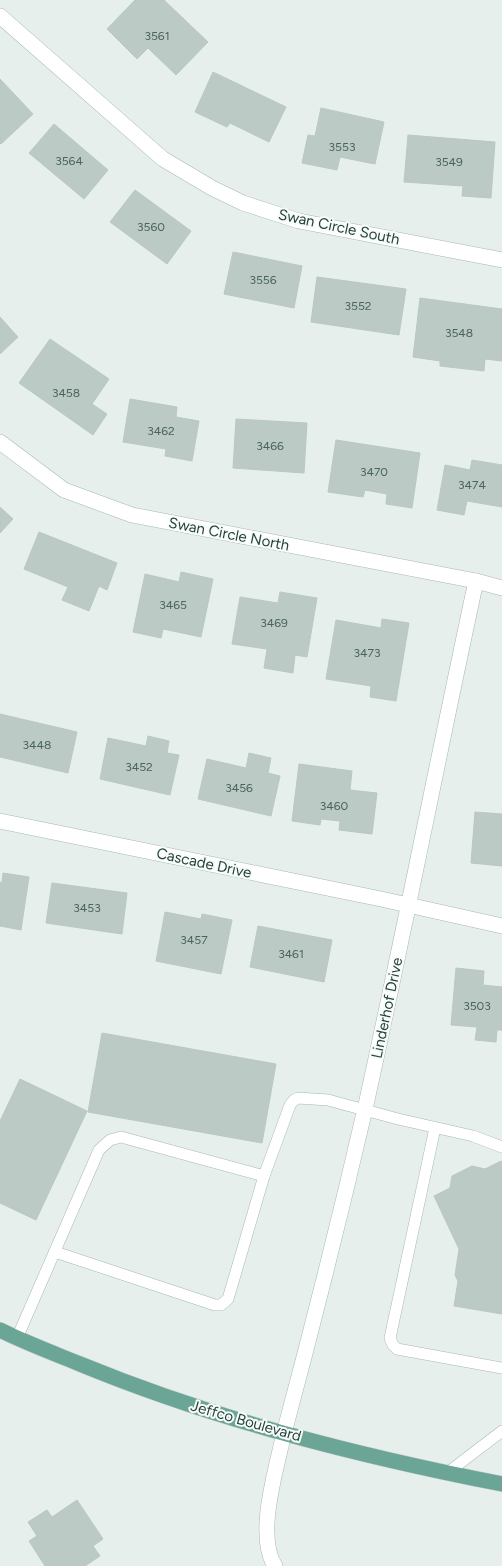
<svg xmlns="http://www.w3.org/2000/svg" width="502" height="1566" viewBox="0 0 502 1566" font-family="Figtree,sans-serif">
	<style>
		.building { fill: #bbcac4; stroke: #b8c9c2 }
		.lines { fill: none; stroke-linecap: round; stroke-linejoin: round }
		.service-casing { stroke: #a8b8b2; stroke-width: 12 }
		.minor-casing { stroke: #a8b8b2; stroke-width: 16 }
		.tertiary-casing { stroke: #a8b8b2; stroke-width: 16 }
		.primary-casing { stroke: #c2cac8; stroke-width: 16 }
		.service { stroke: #fff; stroke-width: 11 }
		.minor { stroke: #fff; stroke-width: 15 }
		.tertiary { stroke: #fff; stroke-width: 15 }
		.primary { stroke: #6aa596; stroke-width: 15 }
		.labels { text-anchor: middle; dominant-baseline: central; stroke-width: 4; stroke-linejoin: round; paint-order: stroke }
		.number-label { font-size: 12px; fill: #4a645c }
		.street-label { font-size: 15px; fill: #24423a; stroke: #f7fbf9 }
	</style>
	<rect width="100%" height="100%" fill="#e6efeb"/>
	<!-- building -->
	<g class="building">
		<polygon points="135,0 164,0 208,42 176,75 148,48 137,59 107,29"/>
		<polygon points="213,72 286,107 269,142 230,123 227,127 195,112"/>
		<polygon points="0,79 33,114 1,144 0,143"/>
		<polygon points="321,108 384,122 375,164 340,157 337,170 302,163 308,135 315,136"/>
		<polygon points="54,124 108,170 84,199 29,153"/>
		<polygon points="408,135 495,142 491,198 462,196 463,186 404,182"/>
		<polygon points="135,190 191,231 167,264 110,222"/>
		<polygon points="233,252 302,266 294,308 224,294"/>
		<polygon points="317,277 406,289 399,335 311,322"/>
		<polygon points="420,298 502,309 502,361 485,359 484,371 440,366 440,361 413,357"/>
		<polygon points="0,317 18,337 0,354"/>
		<polygon points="50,339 109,379 92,404 107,414 93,435 19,383"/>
		<polygon points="130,399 177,407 176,417 199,421 192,461 165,456 166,449 123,442"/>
		<polygon points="236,419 307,423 304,473 233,468"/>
		<polygon points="336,440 420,453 412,508 386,504 387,494 365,490 363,497 328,492"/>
		<polygon points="472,460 502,465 502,507 467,501 464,515 437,510 445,465 470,470"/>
		<polygon points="0,507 13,519 0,533"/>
		<polygon points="39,532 117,563 107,590 99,586 89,611 62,600 68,587 24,569"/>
		<polygon points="181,572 213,579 201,637 163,629 161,638 133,632 145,574 179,582"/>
		<polygon points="280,592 317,598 307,657 295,655 293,673 264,668 267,649 232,644 240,597 278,603"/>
		<polygon points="382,619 409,623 396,701 370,697 371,686 326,679 336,620 381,628"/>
		<polygon points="0,714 77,732 68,773 0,757"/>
		<polygon points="148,736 169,741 167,753 179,755 170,795 100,779 108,738 146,746"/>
		<polygon points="249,753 271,758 268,773 280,776 271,816 198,799 207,759 246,768"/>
		<polygon points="299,764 352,771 350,790 377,793 372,834 339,830 340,821 321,819 320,825 292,821"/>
		<polygon points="475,812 502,814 502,866 471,863"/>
		<polygon points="3,873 29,877 21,930 0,926 0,882 2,883"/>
		<polygon points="52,883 127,893 122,934 46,923"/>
		<polygon points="165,912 201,919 202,914 232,920 221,974 156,961"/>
		<polygon points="258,926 332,940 324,982 250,967"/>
		<polygon points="456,968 484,971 483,985 502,987 502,1030 497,1030 496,1042 475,1040 477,1027 451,1025"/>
		<polygon points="102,1033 276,1064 262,1143 88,1112"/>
		<polygon points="20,1079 87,1111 36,1220 0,1203 0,1121"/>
		<polygon points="501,1161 502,1164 502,1314 454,1306 458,1281 455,1275 459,1249 434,1196 450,1188 452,1176 472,1166 485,1169"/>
		<polygon points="77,1500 103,1539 93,1546 100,1556 85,1566 45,1566 29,1541 37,1536 28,1522 47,1510 52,1517"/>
	</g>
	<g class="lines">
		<!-- service casing -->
		<g class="service-casing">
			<g id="service">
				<polyline points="435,1128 390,1338 393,1345 397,1349 502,1368"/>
				<polyline points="55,1252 215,1305 221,1305 228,1299 264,1176"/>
				<polyline points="17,1338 99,1150 110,1140 121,1137 264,1176 290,1105 294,1100 298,1098 328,1100 398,1119 473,1136 502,1147"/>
				<polyline points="447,1473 502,1431"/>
			</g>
		</g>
		<!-- minor casing -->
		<g class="minor-casing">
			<g id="minor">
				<polyline points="0,16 163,159 212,188 243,203 299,221 502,260"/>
				<polyline points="0,442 64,490 132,515 476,581 502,588"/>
				<polyline points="0,821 381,899 502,926"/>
				<path d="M284 1433C313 1325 340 1217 365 1109 404 933 438 757 476 581"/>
			</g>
		</g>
		<!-- tertiary casing -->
		<g class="tertiary-casing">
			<path id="tertiary" d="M275 1566C255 1535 277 1467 284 1433"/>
		</g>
		<!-- primary casing -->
		<g class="primary-casing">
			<path id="primary" d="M0 1330C26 1343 53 1353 80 1364 216 1420 359 1456 502 1484"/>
		</g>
		<!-- service -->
		<use href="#service" class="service"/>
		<!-- minor -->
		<use href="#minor" class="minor"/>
		<!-- tertiary -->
		<use href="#tertiary" class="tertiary"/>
		<!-- primary -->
		<use href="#primary" class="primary"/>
	</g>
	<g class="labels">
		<!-- number labels -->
		<g class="number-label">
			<text x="157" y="36">3561</text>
			<text x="342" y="147">3553</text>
			<text x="69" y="161">3564</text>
			<text x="449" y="162">3549</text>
			<text x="151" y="227">3560</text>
			<text x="263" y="280">3556</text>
			<text x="358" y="306">3552</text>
			<text x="459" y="333">3548</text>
			<text x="66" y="393">3458</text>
			<text x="161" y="431">3462</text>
			<text x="270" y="446">3466</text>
			<text x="374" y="472">3470</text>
			<text x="472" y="485">3474</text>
			<text x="173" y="605">3465</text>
			<text x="274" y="623">3469</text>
			<text x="367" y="653">3473</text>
			<text x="37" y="745">3448</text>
			<text x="139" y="767">3452</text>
			<text x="239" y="788">3456</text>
			<text x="334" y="806">3460</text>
			<text x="87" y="908">3453</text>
			<text x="194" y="940">3457</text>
			<text x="291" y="954">3461</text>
			<text x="477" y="1006">3503</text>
		</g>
		<!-- street labels -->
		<g class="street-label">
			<text transform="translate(339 227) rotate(12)">Swan Circle South</text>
			<text transform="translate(229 534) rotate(11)">Swan Circle North</text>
			<text transform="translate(204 863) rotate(12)">Cascade Drive</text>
			<text transform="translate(387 1008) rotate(-78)">Linderhof Drive</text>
			<text transform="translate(246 1421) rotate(16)">Jeffco Boulevard</text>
		</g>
	</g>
</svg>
